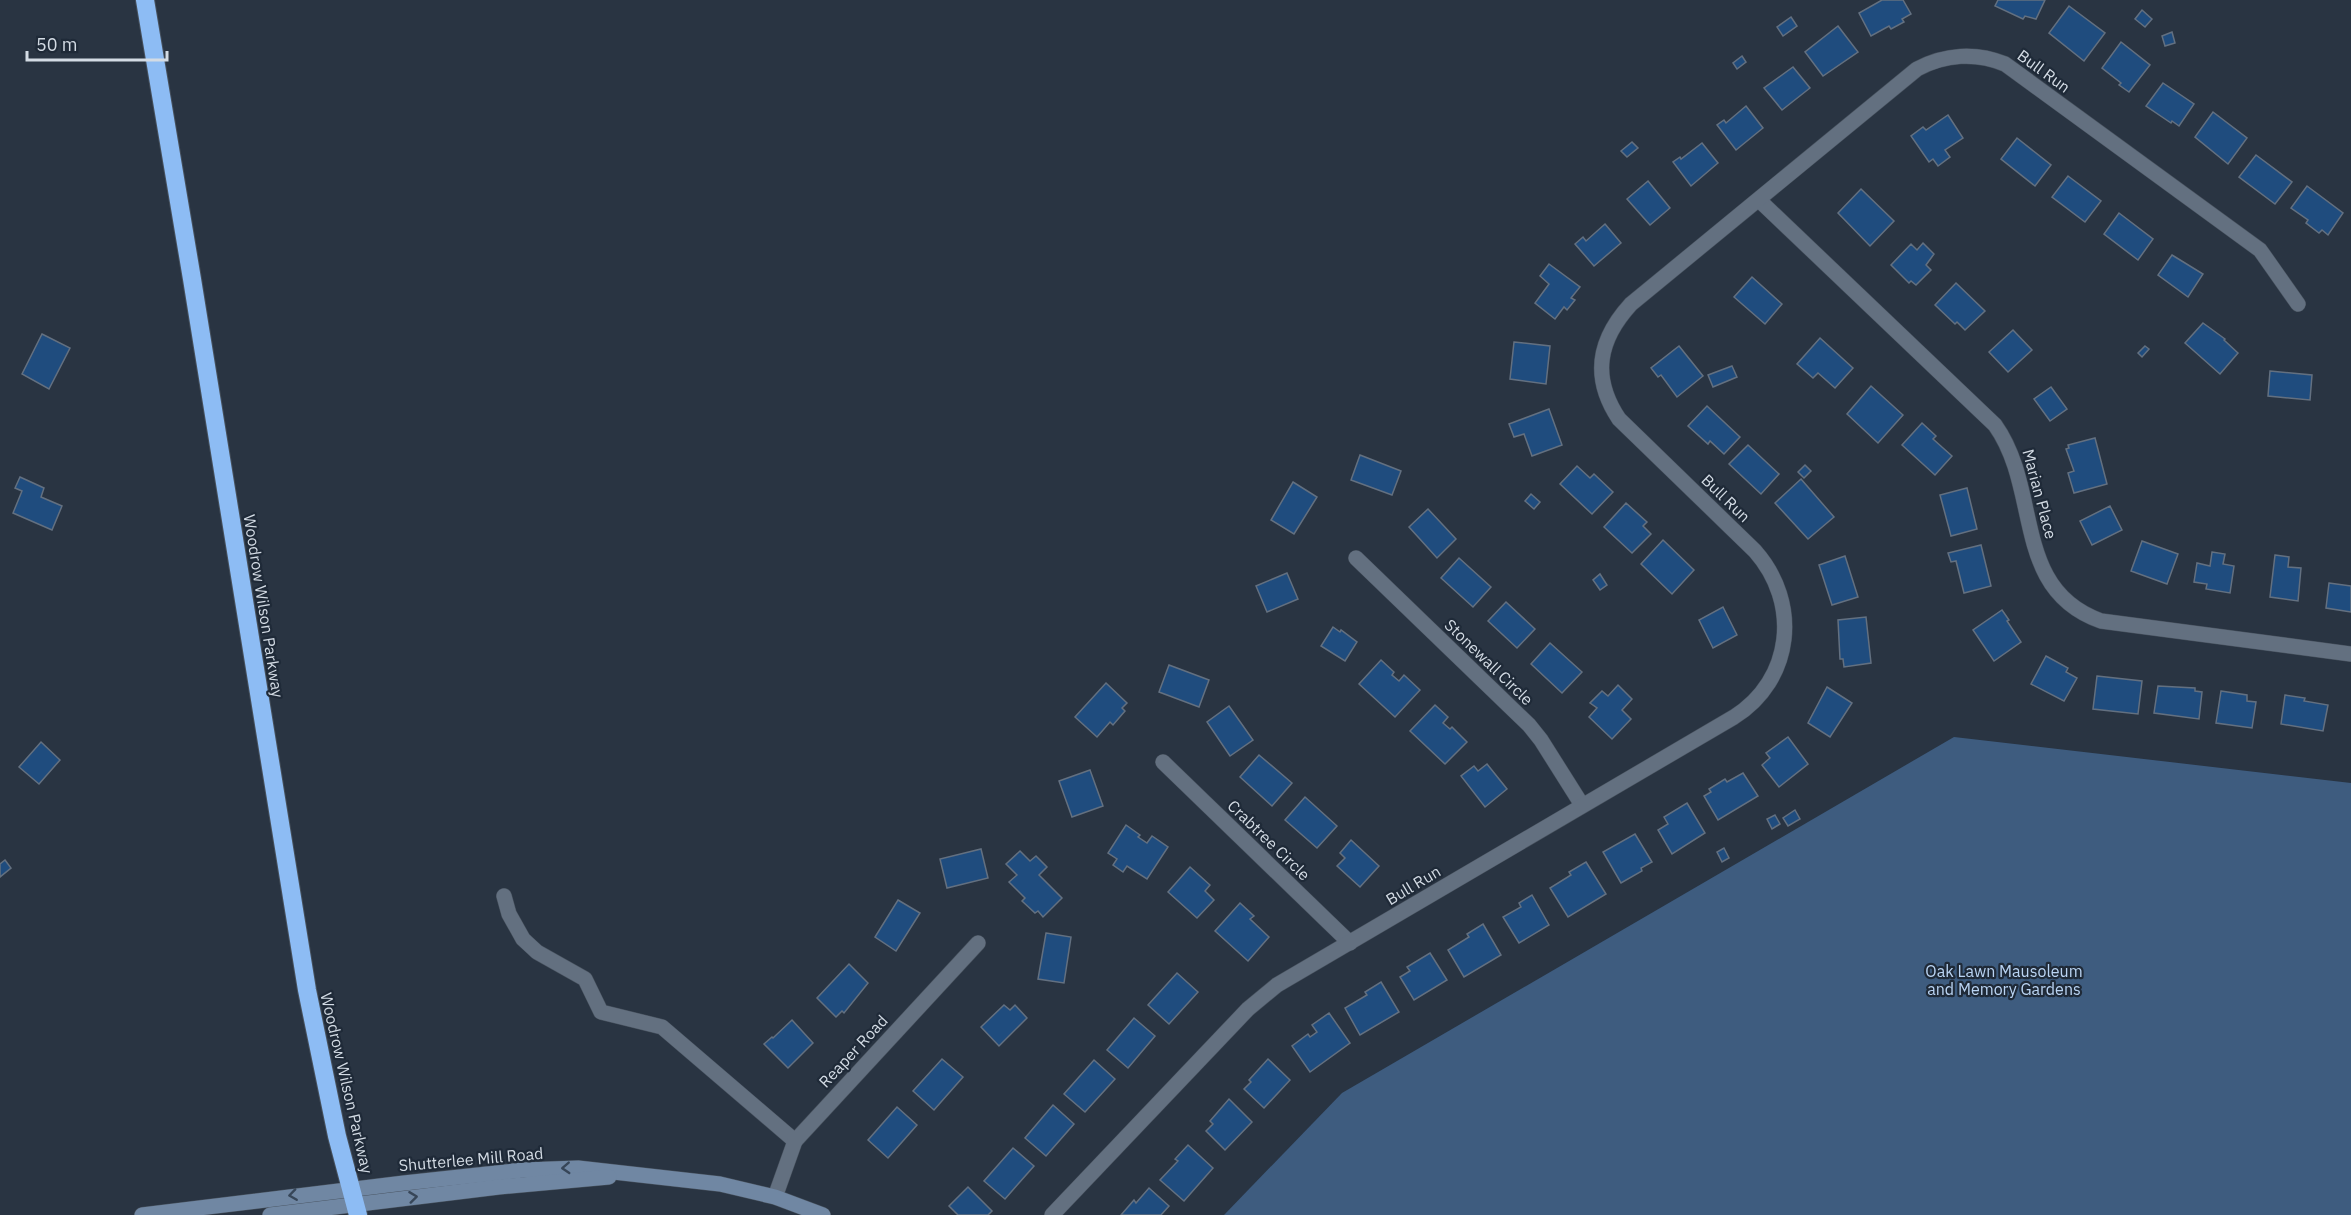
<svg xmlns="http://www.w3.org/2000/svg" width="2351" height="1215" viewBox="0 0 2351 1215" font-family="'IBM Plex Sans',sans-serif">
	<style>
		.green { fill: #3e5c7f }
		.building { fill: #1f4c7e; stroke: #637080; stroke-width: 1.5 }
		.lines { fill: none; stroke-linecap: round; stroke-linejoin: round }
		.street-casing { stroke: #47515d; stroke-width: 16 }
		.secondary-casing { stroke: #47515d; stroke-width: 16 }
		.highway-casing { stroke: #47515d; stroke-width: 20 }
		.street { stroke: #637080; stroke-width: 15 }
		.secondary { stroke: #7087a3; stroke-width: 15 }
		.highway { stroke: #8dbcf4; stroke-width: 18 }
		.oneway { stroke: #374658 }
		.labels { text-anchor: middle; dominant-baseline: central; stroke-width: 4.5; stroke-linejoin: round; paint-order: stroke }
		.street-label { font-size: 16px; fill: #d3dbe4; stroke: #1f2a38 }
		.park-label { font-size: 16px; fill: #bad4f3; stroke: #1f2a38 }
	</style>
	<rect width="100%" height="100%" fill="#293442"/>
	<!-- green -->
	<polygon class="green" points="1954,737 2351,783 2351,1215 1224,1215 1342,1093"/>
	<!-- building -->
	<g class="building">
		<polygon points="1882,0 1903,0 1911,14 1902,19 1904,22 1891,29 1889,26 1871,36 1859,13"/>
		<polygon points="1998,0 2045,0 2036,19 2025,16 2023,19 1995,6"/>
		<polygon points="2069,6 2105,33 2084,61 2049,33"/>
		<polygon points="2142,10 2152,19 2145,27 2135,19"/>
		<polygon points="1791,17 1797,26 1783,36 1777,27"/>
		<polygon points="1838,26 1858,52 1823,76 1805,52"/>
		<polygon points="2172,32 2175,43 2165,46 2162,36"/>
		<polygon points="2121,42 2150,65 2129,92 2119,85 2121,83 2102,68"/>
		<polygon points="1742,56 1746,62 1737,69 1733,63"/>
		<polygon points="1793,67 1810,88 1782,110 1764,88"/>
		<polygon points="2163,83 2194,104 2179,126 2172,121 2171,123 2146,106"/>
		<polygon points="1746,106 1763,128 1736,150 1717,125 1724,120 1726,123"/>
		<polygon points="2213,112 2247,138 2228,164 2195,137"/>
		<polygon points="1948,115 1963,138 1945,150 1950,157 1938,166 1933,159 1929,162 1911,136 1923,127 1926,130"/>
		<polygon points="2017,138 2051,165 2035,186 2001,159"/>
		<polygon points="1632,142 1638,148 1627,157 1621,151"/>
		<polygon points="1702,143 1718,163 1691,186 1673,162 1680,157 1681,159"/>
		<polygon points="2256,155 2292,182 2275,204 2239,177"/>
		<polygon points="2068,176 2101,201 2085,222 2052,197"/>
		<polygon points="1648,181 1670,208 1650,225 1627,199"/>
		<polygon points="2307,186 2343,213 2328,235 2322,230 2319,233 2306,223 2308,220 2291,208"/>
		<polygon points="1861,189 1894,221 1870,246 1838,213"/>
		<polygon points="2119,213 2153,239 2138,260 2104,234"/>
		<polygon points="1605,224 1621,243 1594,266 1575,244 1583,237 1586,241"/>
		<polygon points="1923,243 1934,254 1926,265 1931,270 1916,285 1911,281 1909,283 1891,265 1911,244 1917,250"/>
		<polygon points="2172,255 2203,274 2188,297 2158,275"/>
		<polygon points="1549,264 1580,287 1571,298 1575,300 1567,310 1564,307 1555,319 1535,303 1549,284 1540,276"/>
		<polygon points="1752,277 1782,304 1765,324 1734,297"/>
		<polygon points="1956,283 1985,311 1965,330 1957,322 1955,324 1935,305"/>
		<polygon points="2203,323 2225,339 2224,340 2238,353 2220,374 2185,343"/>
		<polygon points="2013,330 2032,350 2008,372 1989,352"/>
		<polygon points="42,334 70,348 49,389 22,374"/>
		<polygon points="1820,338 1853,368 1835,388 1818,373 1813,378 1797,364"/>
		<polygon points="1514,342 1550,346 1546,384 1510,379"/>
		<polygon points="1679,346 1703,376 1677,397 1661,375 1658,377 1651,368"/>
		<polygon points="2145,346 2149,349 2142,357 2138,353"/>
		<polygon points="1732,366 1737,377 1713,387 1708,375"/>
		<polygon points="2270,371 2312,375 2310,400 2268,396"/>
		<polygon points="1871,386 1903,415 1878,443 1847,414"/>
		<polygon points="2051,387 2067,409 2050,421 2034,399"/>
		<polygon points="1707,406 1740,437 1724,454 1710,441 1708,444 1688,426"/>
		<polygon points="1549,409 1562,445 1532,456 1524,434 1514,437 1509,424"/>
		<polygon points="1922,423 1936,436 1933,439 1952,456 1935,475 1902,445"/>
		<polygon points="2095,438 2107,484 2074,493 2068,473 2074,471 2066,449 2069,448 2068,445"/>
		<polygon points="1748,445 1779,474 1761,494 1729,464"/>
		<polygon points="1360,455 1401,471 1392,495 1351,480"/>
		<polygon points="1805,465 1811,471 1804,478 1798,472"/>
		<polygon points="1577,466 1590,478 1594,474 1613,492 1592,514 1560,484"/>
		<polygon points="20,477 44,488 41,497 62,506 52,530 13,513 22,491 15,488"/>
		<polygon points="1801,479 1834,517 1808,539 1775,503"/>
		<polygon points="1293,482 1317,497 1294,534 1271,520"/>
		<polygon points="1967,488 1977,529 1951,536 1940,495"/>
		<polygon points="1531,494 1540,502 1534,509 1525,501"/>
		<polygon points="1626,503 1647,522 1643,526 1651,534 1632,553 1604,527"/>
		<polygon points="2110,506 2122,530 2092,545 2080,521"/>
		<polygon points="1428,509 1456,539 1437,558 1409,527"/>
		<polygon points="1663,540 1694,570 1672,594 1641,564"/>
		<polygon points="2142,541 2178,554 2167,584 2131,571"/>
		<polygon points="1981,545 1991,586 1964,593 1956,561 1951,562 1948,553"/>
		<polygon points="2212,552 2225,554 2223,564 2234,566 2230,593 2206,589 2207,584 2194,582 2197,563 2210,566"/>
		<polygon points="2275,555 2289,557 2288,567 2301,568 2298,601 2270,597"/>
		<polygon points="1845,556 1858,597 1832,605 1819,565"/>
		<polygon points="1459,558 1491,587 1473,607 1441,578"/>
		<polygon points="1287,573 1298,599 1267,612 1256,586"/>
		<polygon points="1600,574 1607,585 1600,590 1593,580"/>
		<polygon points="2329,583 2351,586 2351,612 2326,608"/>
		<polygon points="1506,602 1535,629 1517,648 1488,621"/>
		<polygon points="1723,607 1737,635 1713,648 1699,620"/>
		<polygon points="2002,610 2009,620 2007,621 2021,642 1994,661 1973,630"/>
		<polygon points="1866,617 1871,663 1844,667 1843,659 1840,659 1838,620"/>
		<polygon points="1333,627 1340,632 1341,630 1357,642 1345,661 1321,646"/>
		<polygon points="1550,643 1582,672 1562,693 1531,664"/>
		<polygon points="2046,656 2068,668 2066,672 2077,678 2064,701 2031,684"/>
		<polygon points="1381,660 1394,672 1392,675 1399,681 1404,675 1420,690 1395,717 1359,684"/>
		<polygon points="1169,665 1209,680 1199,707 1159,692"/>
		<polygon points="2097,676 2142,681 2138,714 2093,709"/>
		<polygon points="1106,683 1127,703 1122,708 1125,711 1113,725 1110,722 1097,737 1075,717"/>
		<polygon points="1618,685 1632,699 1622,710 1631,719 1612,739 1589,717 1597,708 1590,703 1602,691 1608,696"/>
		<polygon points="2158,686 2195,688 2195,691 2202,692 2199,719 2154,713"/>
		<polygon points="1827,687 1852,703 1830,737 1808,723"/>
		<polygon points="2221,691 2247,695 2247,701 2256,702 2252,728 2216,723"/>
		<polygon points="2285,695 2305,698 2304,701 2328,705 2323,731 2281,724"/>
		<polygon points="1435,705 1448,717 1443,723 1450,729 1452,727 1467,742 1445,764 1410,731"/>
		<polygon points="1229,706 1253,740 1230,756 1207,722"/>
		<polygon points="1788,737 1808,764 1779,787 1762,765 1770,758 1766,753"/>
		<polygon points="41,742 60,760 39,784 19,767"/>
		<polygon points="1259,755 1292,783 1272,806 1240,777"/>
		<polygon points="1487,764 1507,789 1485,807 1461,776 1474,766 1478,771"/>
		<polygon points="1090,770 1103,806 1072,817 1059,781"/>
		<polygon points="1743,773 1758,796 1718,820 1704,796 1711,792 1709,789 1725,779 1727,782"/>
		<polygon points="1305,797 1337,826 1317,848 1285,820"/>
		<polygon points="1687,803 1705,833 1672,854 1658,830 1668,824 1664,817"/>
		<polygon points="1795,810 1800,819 1788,826 1783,818"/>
		<polygon points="1775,815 1780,824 1772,829 1767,819"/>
		<polygon points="1126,825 1140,835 1138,837 1147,843 1152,836 1168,847 1147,879 1127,866 1123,872 1113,865 1117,859 1108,853"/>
		<polygon points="1635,834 1652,862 1641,868 1642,871 1621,883 1603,852"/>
		<polygon points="1351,840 1379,866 1360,887 1337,866 1345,858 1340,853"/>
		<polygon points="1724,848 1729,858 1722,862 1717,852"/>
		<polygon points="981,849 988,878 947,888 940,859"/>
		<polygon points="1020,851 1030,861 1036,856 1047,867 1039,875 1062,898 1043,917 1038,911 1035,913 1022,901 1025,898 1009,882 1017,875 1006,864"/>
		<polygon points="5,860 11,868 0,877 0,864"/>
		<polygon points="1586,862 1606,894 1568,917 1550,888 1571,875 1569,872"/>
		<polygon points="1190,867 1210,885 1205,891 1214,900 1197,918 1168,892"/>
		<polygon points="1532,895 1549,925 1519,943 1503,917 1521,907 1519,903"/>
		<polygon points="898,900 920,913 896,951 875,937"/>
		<polygon points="1240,903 1254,916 1250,919 1269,937 1248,961 1215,931"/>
		<polygon points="1483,924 1501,955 1464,977 1448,950 1469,937 1467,934"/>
		<polygon points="1046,933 1071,937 1064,983 1038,979"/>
		<polygon points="1430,953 1447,980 1414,1000 1400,977 1410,971 1407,967"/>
		<polygon points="849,964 868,983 844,1013 842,1011 836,1017 817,998"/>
		<polygon points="1177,973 1198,992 1169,1024 1148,1005"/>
		<polygon points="1381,982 1399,1012 1360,1035 1345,1008 1367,995 1365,992"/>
		<polygon points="1004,1005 1010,1010 1015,1005 1027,1018 999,1046 981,1027"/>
		<polygon points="1329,1013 1350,1043 1310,1072 1292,1046 1308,1034 1310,1037 1317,1032 1312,1025"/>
		<polygon points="1134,1018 1155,1036 1128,1068 1107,1050"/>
		<polygon points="792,1020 813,1043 788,1068 764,1044 772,1037 773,1038"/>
		<polygon points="942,1059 963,1077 934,1110 913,1091"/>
		<polygon points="1268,1059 1290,1080 1264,1108 1244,1089 1251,1082 1249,1080"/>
		<polygon points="1094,1060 1115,1079 1085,1112 1064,1094"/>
		<polygon points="1229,1099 1252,1122 1225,1150 1206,1131 1213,1124 1210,1121"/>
		<polygon points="1053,1105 1074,1124 1046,1156 1025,1138"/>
		<polygon points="897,1107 917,1125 888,1158 868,1140"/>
		<polygon points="1188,1145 1213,1168 1184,1201 1160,1180 1178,1161 1175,1159"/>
		<polygon points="1013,1148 1034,1166 1005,1199 984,1181"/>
		<polygon points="968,1187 992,1211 988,1215 958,1215 949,1206"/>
		<polygon points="1149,1188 1169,1206 1161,1215 1121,1215 1134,1200 1136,1203"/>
	</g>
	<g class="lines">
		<!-- street casing -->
		<g class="street-casing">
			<g id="street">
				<path d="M1759 200 1995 425C2042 491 2011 589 2101 621L2351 654"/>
				<polyline points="1356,558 1529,725 1541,740 1582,805"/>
				<polyline points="1163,762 1350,943"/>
				<polyline points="504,896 509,914 523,939 537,952 585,979 601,1012 662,1027 795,1141"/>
				<polyline points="775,1197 795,1141 978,943"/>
				<path d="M1052 1215 1248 1009 1277 985 1734 717C1793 680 1801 603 1755 551L1619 419C1591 377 1598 340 1631 304L1917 69C1945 54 1976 52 2005 64L2260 250 2298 304"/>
			</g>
		</g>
		<!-- secondary casing -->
		<g class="secondary-casing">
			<g id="secondary">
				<polyline points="142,1215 404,1183 523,1170 578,1168 720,1184 775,1197 823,1215"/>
				<polyline points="270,1215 499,1187 609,1177"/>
			</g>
		</g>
		<!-- highway casing -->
		<g class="highway-casing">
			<polyline id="highway" points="145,0 192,279 307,990 337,1136 358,1215"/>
		</g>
		<!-- street -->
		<use href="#street" class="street"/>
		<!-- secondary -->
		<use href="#secondary" class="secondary"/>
		<!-- highway -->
		<use href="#highway" class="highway"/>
	</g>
	<!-- one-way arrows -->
	<defs><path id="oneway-chevron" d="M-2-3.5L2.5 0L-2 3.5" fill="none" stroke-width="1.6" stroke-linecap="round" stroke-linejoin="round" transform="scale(1.5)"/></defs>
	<g class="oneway">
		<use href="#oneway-chevron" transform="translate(566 1168) rotate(177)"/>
		<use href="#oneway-chevron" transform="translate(293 1195) rotate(172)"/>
		<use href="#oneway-chevron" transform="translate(413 1197) rotate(-7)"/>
	</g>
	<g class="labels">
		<!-- street labels -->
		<g class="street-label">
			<text transform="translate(2044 71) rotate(36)">Bull Run</text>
			<text transform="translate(2040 494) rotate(75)">Marian Place</text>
			<text transform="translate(1726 498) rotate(44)">Bull Run</text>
			<text transform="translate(264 606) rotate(81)">Woodrow Wilson Parkway</text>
			<text transform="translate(1489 662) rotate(44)">Stonewall Circle</text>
			<text transform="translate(1269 840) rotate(44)">Crabtree Circle</text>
			<text transform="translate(1413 885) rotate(-31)">Bull Run</text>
			<text transform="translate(853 1051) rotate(-47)">Reaper Road</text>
			<text transform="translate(347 1083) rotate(77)">Woodrow Wilson Parkway</text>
			<text transform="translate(471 1159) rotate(-5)">Shutterlee Mill Road</text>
		</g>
		<!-- park labels -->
		<g class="park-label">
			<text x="2004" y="971">Oak Lawn Mausoleum<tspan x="2004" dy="18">and Memory Gardens</tspan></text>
		</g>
	</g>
	<!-- scale -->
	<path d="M27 51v9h140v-9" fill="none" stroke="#d3dbe4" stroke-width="3"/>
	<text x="36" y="51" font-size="18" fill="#d3dbe4" stroke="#1f2a38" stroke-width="4.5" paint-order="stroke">50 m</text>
</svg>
